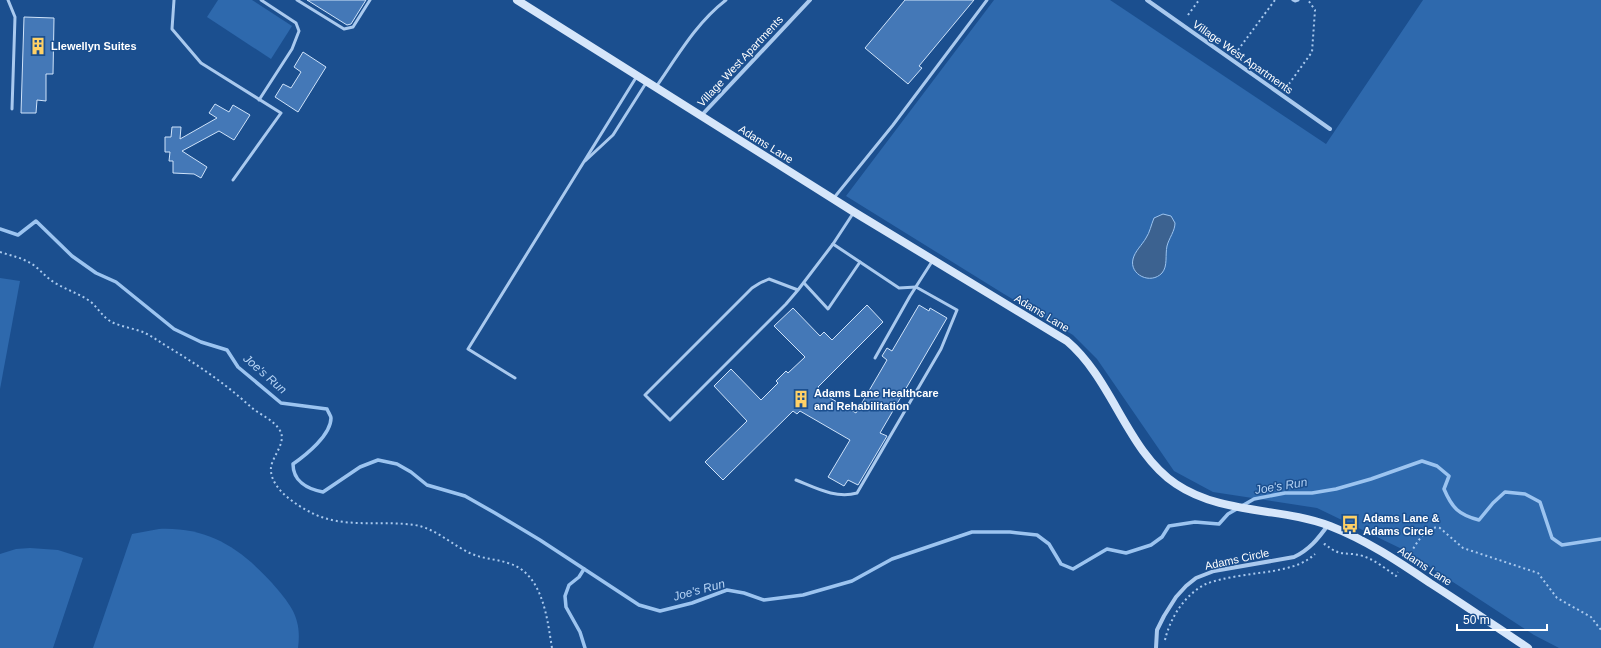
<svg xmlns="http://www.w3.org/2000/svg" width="1601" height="648" viewBox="0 0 1601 648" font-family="Arial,sans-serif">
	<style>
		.green { fill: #2e69ad }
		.water { fill: #3c6290; stroke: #9cc4f0 }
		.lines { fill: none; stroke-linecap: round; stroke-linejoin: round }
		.stream { stroke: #9cc4f0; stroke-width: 3.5 }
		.building { fill: #4478b7; stroke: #cfe3fa }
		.path { stroke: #a9c9ee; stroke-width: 2; stroke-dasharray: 2 3; stroke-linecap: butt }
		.lane { stroke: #a9c9ee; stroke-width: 3 }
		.street { stroke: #a9c9ee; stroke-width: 4 }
		.secondary { stroke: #d6e6fa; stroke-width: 8 }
		.labels { text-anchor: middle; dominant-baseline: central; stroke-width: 3; stroke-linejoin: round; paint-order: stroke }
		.poi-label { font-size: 11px; font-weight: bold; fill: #fff; stroke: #1b4f8f; text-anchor: start }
		.street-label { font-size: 11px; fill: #fff; stroke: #1b4f8f }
		.water-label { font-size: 12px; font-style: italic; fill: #b5d3f5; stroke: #1b4f8f }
	</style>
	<rect width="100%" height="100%" fill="#1b4f8f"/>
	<!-- green -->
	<g class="green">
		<polygon points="218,0 252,0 292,26 271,59 207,17"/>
		<polygon points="994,0 1110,0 1326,144 1423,0 1601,0 1601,648 1559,648 1534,635 1404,550 1317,508 1213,492 1174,471 1097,359 1073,335 1004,294 846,196"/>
		<polygon points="0,278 20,281 0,389"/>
		<path d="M159 529C208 527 240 548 272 583 291 605 302 618 298 648H93L132 534Z"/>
		<polygon points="30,548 58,550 83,558 53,648 0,648 0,554 16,549"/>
	</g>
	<!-- water -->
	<path class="water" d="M1163 214 1171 216 1175 223C1175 231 1169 238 1167 246 1165 255 1168 266 1162 273 1151 285 1129 275 1133 259 1135 251 1142 245 1146 238 1150 232 1151 225 1154 218Z"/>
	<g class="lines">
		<!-- stream -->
		<g class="stream">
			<path d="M0 229 18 235 36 221 72 256 96 273 116 282 174 329 201 342 227 350 238 367 281 403 327 409C328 412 331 416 331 418 331 435 306 455 293 464 293 481 307 489 323 492L360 467 378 460 397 464 411 472 427 485 465 496 495 513 540 540 639 605 660 611 692 603 727 590 744 593 764 600 803 595 852 581 892 559 972 532H1010L1037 535 1049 544 1061 564 1073 569 1107 549 1126 553 1151 545 1162 537 1169 526 1195 522 1219 524 1228 514 1254 499 1285 493H1312L1336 489 1371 479 1422 461 1437 466 1449 476 1444 489C1452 508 1459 515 1479 520L1493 503 1505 492 1525 494 1540 502 1552 538 1562 545 1601 539"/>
			<polyline points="584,569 579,577 569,585 565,596 566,607 580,632 585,648"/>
		</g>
	</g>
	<!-- building -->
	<g class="building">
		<polygon points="307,0 366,0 351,24 347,25"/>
		<polygon points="905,0 974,0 919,66 922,68 908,84 865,48"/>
		<polygon points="24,17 54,18 53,74 46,74 46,101 37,100 36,113 21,113"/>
		<polygon points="303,52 326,67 298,112 275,97 283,84 291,88 301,72 294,67"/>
		<polygon points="215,104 229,112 233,105 250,115 234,140 219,131 182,151 207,167 201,178 194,174 173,173 173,161 169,161 170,152 165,152 165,137 171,137 172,127 181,127 180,139 217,118 209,113"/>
		<polygon points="867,305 883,322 818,387 820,389 818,391 856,413 887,360 882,356 887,348 892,351 919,305 929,311 930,308 947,318 880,433 887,436 858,485 848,480 844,486 828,477 850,440 800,411 797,414 793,411 723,480 705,462 747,421 714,386 731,369 761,400 778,383 776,381 786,371 788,373 805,357 774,326 793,308 820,336 824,332 832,340"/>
	</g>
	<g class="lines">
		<!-- path -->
		<g class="path">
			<polyline points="1188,15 1199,0"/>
			<polyline points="1238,50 1275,0"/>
			<polyline points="1286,88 1312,52 1315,10 1308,0"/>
			<path d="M0 252C12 256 24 258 35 266 42 272 47 278 55 283 67 290 80 294 91 302 98 308 102 316 110 321 120 327 134 328 145 333 153 337 160 342 168 347 198 365 226 384 252 408 261 415 273 420 279 429 288 441 273 455 271 467 269 488 296 505 312 513 343 529 381 520 415 525 437 529 453 546 472 554 484 559 496 559 508 563 543 573 547 618 552 648"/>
			<path d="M1324 545 1325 544C1341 558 1346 551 1363 556 1375 560 1386 569 1396 576L1398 572"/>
			<path d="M1408 557C1415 547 1425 524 1440 528L1463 548 1538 573 1557 598 1591 617 1601 630"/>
			<path d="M1165 640C1170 618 1185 594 1206 584 1223 577 1254 574 1273 571 1289 568 1303 565 1315 554"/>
		</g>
		<!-- lane -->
		<g class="lane">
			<polyline points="8,0 15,17 12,109"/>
			<polyline points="174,0 172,29 201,63 281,113 233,180"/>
			<polyline points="297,0 344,29 353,27 370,0"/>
			<polyline points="1293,0 1295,1 1298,0"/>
			<path d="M656 87C677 57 696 23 726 0"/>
			<polyline points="259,100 292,49 299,31 296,23 261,0"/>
			<polyline points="585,161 613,135 646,83"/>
			<polyline points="833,199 893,125 987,0"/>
			<polyline points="804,283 828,309 860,262"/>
			<polyline points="798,290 786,304 670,420 645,395 752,288 760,283 769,279 798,290 833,244 854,212"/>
			<polyline points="875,358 910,296 933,260"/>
			<polyline points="515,378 468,349 637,76"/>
			<path d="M796 480C816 488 836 499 857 493L941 349 957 310 916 287 899 288 833 244"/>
		</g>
		<!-- street -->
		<g class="street">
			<polyline points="1147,0 1330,129"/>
			<polyline points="701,116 810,0"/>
			<path d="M1156 648 1157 630 1164 616 1176 597 1186 586 1196 578 1214 571 1294 557C1309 550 1318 539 1328 525"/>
		</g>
		<!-- secondary -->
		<path class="secondary" d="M517 0 854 212 1067 341C1113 380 1127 451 1176 484 1222 515 1281 507 1330 526 1366 540 1398 561 1430 583 1463 604 1495 626 1528 648"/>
	</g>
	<!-- icons -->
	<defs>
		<g id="building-bare" transform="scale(1.38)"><path d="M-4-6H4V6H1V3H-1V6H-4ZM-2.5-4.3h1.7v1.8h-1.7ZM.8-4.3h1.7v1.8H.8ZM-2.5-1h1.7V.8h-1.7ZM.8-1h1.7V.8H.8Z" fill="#ffd166" stroke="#1b4f8f" stroke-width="2.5" paint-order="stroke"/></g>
		<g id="bus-bare" transform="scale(1.38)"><path d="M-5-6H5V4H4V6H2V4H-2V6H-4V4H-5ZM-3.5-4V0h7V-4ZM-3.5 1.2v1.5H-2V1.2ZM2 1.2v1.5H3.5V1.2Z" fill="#ffd166" stroke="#1b4f8f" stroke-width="2.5" paint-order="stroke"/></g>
	</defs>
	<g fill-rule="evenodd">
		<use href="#building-bare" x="38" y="46"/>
		<use href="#building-bare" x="801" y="399"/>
		<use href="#bus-bare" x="1350" y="524"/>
	</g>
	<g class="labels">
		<!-- poi labels -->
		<g class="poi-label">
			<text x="51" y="46">Llewellyn Suites</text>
			<text x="814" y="393">Adams Lane Healthcare<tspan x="814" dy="13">and Rehabilitation</tspan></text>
			<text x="1363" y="518">Adams Lane &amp;<tspan x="1363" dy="13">Adams Circle</tspan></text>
		</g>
		<!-- street labels -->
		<g class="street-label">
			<text transform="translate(1243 57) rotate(35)">Village West Apartments</text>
			<text transform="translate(740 61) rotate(-47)">Village West Apartments</text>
			<text transform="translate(766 144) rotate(32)">Adams Lane</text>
			<text transform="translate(1042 313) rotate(31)">Adams Lane</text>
			<text transform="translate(1237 559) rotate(-12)">Adams Circle</text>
			<text transform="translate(1425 566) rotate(33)">Adams Lane</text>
		</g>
		<!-- water labels -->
		<g class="water-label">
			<text transform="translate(265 374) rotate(41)">Joe's Run</text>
			<text transform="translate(1281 486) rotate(-9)">Joe's Run</text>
			<text transform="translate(699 590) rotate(-15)">Joe's Run</text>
		</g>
	</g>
	<!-- scale -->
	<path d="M1457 624v6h90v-6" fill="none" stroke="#ffffff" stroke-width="2"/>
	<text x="1463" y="624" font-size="12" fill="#ffffff" stroke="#1b4f8f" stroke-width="3" paint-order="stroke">50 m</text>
</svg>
